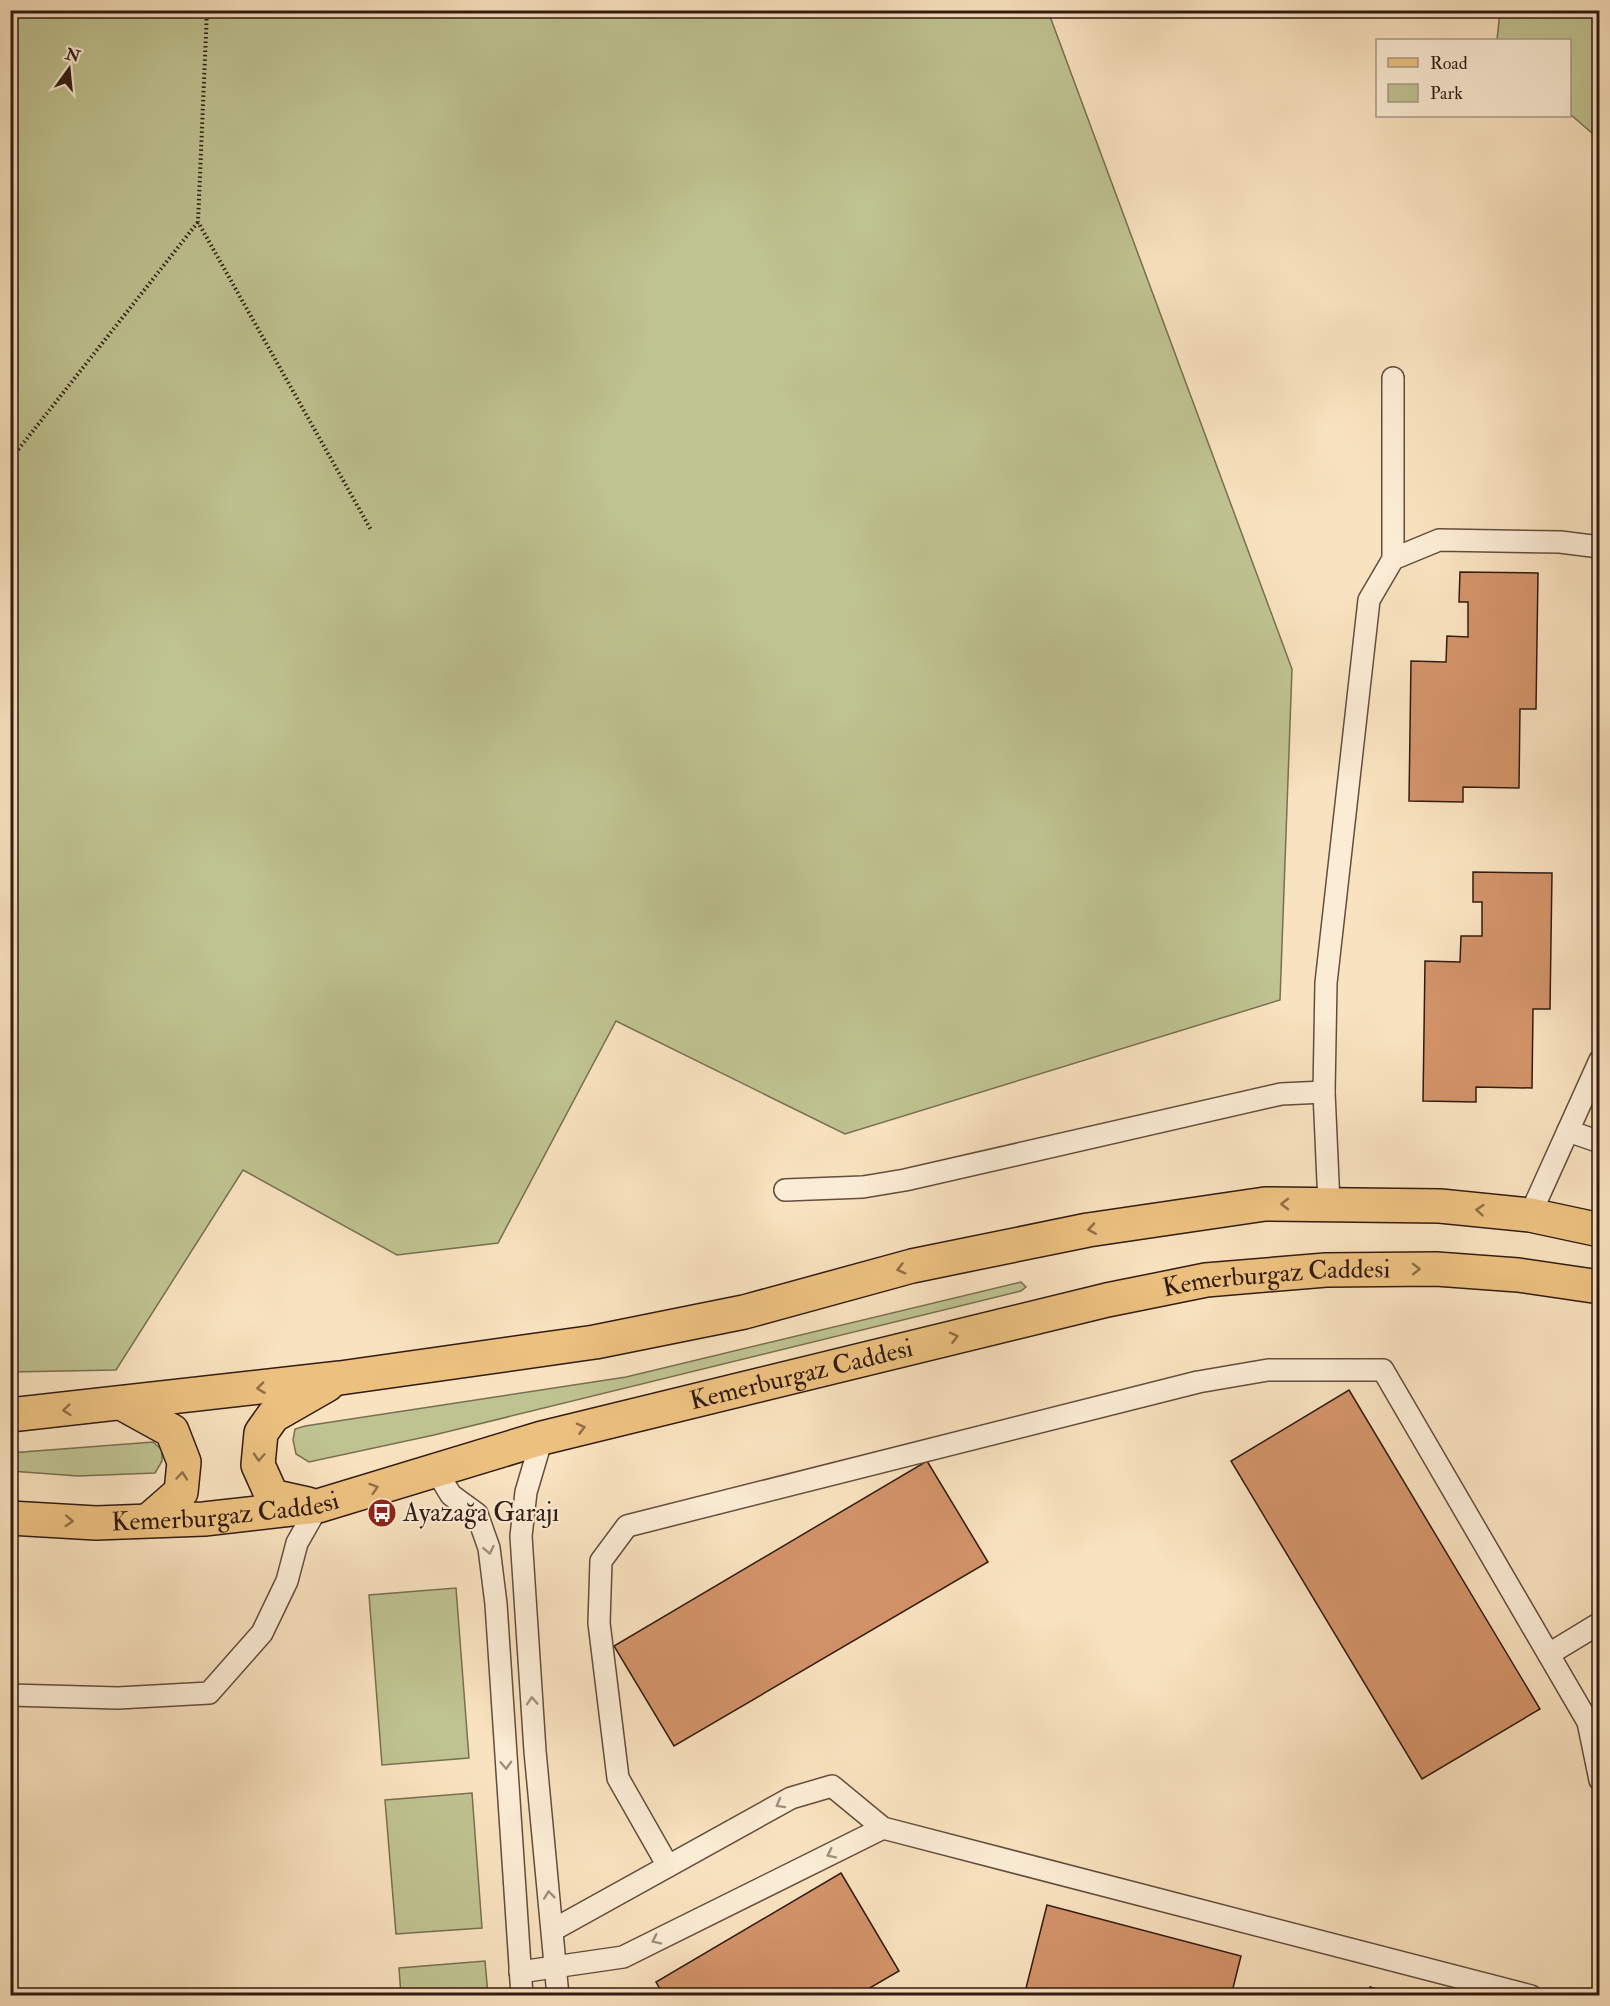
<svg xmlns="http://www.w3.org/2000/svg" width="1610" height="2006" viewBox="0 0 1610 2006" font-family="'IM FELL Double Pica',serif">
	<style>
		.green { fill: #bfc391; stroke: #786f52; stroke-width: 1.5 }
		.building { fill: #d39369; stroke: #321b12; stroke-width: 1.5 }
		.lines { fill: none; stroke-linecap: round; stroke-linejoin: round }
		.service-casing { stroke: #644d3d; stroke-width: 24 }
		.primary-casing { stroke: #321b12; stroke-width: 36 }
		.path { stroke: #321b12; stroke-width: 4; stroke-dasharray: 1.5 3; stroke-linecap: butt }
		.service { stroke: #fbecd5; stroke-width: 21 }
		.primary { stroke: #ecc180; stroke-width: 33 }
		.oneway { stroke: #8f6e49 }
		.oneway2 { stroke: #a18e7d }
		.labels { text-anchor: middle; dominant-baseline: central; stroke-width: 4.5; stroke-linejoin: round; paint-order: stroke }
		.street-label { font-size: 26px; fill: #321b12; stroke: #fbecd5 }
		.poi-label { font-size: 26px; fill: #321b12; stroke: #fbecd5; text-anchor: start }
	</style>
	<rect width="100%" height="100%" fill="#f9e2bf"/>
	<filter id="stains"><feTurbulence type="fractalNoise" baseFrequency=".00333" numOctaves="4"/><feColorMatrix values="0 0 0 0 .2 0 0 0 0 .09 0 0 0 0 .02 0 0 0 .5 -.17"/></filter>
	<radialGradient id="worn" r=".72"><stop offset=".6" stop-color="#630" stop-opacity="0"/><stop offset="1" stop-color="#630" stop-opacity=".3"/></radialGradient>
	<!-- green -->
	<g class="green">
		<polygon points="10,11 1048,11 1292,669 1280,1000 845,1134 616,1021 498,1243 397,1255 243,1170 116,1370 11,1372"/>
		<polygon points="1500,11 1599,11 1599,139 1570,114 1570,40 1497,40"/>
		<polygon points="1021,1282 1026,1287 1021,1291 434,1435 309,1462 296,1454 293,1440 295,1429 305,1426 626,1377"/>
		<polygon points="153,1442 162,1450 162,1461 155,1473 78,1476 11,1471 10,1453"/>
		<polygon points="456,1588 469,1758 382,1765 369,1595"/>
		<polygon points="472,1793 482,1928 396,1934 385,1800"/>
		<polygon points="485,1961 488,1995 401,1995 399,1968"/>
	</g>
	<!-- building -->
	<g class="building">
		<polygon points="1460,572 1538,573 1536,709 1520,709 1519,788 1463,787 1463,802 1409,801 1411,661 1446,662 1447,636 1468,637 1468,602 1459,602"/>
		<polygon points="1473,872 1552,873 1550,1009 1533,1009 1532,1088 1476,1087 1476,1102 1423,1101 1425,961 1460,962 1461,936 1482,936 1482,902 1473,902"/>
		<polygon points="1349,1390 1540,1709 1422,1779 1231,1461"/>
		<polygon points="927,1461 988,1562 674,1746 614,1646"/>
		<polygon points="841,1873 899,1971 856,1996 664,1996 656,1982"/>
		<polygon points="1047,1905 1241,1956 1231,1996 1024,1996"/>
		<polygon points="1370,1987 1402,1996 1368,1996"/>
	</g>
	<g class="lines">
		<!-- service casing -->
		<g class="service-casing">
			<g id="service">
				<polyline points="1393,378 1393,559"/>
				<polyline points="1568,1131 1600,1142"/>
				<polyline points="785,1190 863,1187 905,1180 1281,1094 1324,1092"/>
				<polyline points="1329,1204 1324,1092 1326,983 1369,600 1393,559 1439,540 1560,542 1600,547"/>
				<polyline points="1530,1215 1600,1060"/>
				<polyline points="542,1438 526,1492 521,1536 535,1751 558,1996"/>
				<polyline points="435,1469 451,1495 477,1514 489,1548 496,1604 522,1996"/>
				<polyline points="1549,1654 1600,1623"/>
				<polyline points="10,1695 118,1698 209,1693 262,1633 287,1581 297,1543 318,1506"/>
				<polyline points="668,1866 618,1778 599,1623 601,1561 627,1526 1198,1382 1268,1370 1383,1370 1588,1722 1600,1780"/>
				<polyline points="553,1930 791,1798 832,1786 883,1828 1531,1996"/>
				<polyline points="520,1972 623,1957 883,1828"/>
			</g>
		</g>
		<!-- primary casing -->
		<g class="primary-casing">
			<g id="primary">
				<polyline points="123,1404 172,1431 184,1462 181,1492 149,1520"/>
				<polyline points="10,1415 340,1378 595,1342 744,1312 912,1266 1088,1230 1265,1204 1440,1206 1530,1215 1600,1230"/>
				<polyline points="308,1504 272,1496 258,1465 261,1433 273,1416 327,1385"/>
				<path id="s1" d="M10 1518 96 1523 204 1519 318 1506 542 1438 1107 1300 1206 1280 1326 1270 1436 1269 1518 1275 1600 1287"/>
			</g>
		</g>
		<!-- path -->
		<g class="path">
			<polyline points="207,10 198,222 371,530"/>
			<polyline points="10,460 198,222"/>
		</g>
		<!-- service -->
		<use href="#service" class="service"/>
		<!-- primary -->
		<use href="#primary" class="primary"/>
	</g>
	<!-- one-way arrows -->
	<defs><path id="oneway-chevron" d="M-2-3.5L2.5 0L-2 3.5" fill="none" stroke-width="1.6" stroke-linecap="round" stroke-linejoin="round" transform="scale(1.5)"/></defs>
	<g class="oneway">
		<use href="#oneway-chevron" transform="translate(1285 1204) rotate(180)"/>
		<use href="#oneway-chevron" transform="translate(1480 1210) rotate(-175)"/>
		<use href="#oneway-chevron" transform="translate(1092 1229) rotate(171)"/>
		<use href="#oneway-chevron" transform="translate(901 1269) rotate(165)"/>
		<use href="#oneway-chevron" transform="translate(1416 1269) rotate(-1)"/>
		<use href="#oneway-chevron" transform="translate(954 1337) rotate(-14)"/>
		<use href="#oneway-chevron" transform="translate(261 1388) rotate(173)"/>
		<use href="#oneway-chevron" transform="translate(67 1410) rotate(174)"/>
		<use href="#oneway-chevron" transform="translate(581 1428) rotate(-14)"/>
		<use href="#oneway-chevron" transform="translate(259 1457) rotate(93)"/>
		<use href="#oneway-chevron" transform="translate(182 1476) rotate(-85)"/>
		<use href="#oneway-chevron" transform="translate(374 1488) rotate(-18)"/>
		<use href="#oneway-chevron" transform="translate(69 1521) rotate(3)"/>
	</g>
	<g class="oneway2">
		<use href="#oneway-chevron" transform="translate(489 1550) rotate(78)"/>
		<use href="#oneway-chevron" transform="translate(532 1701) rotate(-94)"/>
		<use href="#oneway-chevron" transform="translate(506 1765) rotate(87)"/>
		<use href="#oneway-chevron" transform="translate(780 1804) rotate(151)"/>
		<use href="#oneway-chevron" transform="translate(831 1854) rotate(154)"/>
		<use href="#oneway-chevron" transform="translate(549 1895) rotate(-96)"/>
		<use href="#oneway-chevron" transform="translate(656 1940) rotate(154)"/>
	</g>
	<!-- icons -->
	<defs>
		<g id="bus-disc" transform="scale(1.5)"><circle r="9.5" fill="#8f2418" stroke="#fbecd5"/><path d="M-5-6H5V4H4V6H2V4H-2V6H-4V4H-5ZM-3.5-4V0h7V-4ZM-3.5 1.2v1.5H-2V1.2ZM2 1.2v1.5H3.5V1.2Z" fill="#fff"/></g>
	</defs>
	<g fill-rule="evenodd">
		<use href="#bus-disc" x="382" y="1513"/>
	</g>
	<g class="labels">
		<!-- street labels -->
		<g class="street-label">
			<text stroke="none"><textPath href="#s1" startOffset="1296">Kemerburgaz Caddesi</textPath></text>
			<text stroke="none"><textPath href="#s1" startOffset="810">Kemerburgaz Caddesi</textPath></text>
			<text stroke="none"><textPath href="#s1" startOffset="216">Kemerburgaz Caddesi</textPath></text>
		</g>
		<!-- poi labels -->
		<g class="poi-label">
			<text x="403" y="1513">Ayazağa Garajı</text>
		</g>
	</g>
	<!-- margin -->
	<rect width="1610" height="2006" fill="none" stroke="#f9e2bf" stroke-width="36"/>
	<rect x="12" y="12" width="1586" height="1982" fill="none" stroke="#321b12" stroke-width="3"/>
	<rect x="18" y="18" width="1574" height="1970" fill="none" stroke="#321b12" stroke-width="1.5"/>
	<!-- legend -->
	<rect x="1376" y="39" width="195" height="78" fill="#fbecd5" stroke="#ab9887" stroke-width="1.5"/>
	<rect x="1388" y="58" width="30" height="9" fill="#ecc180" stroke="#ab9887" stroke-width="1.5"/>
	<text x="1430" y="69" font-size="18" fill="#321b12">Road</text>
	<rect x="1388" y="84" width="30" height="18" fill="#bfc391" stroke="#ab9887" stroke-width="1.5"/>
	<text x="1430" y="99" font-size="18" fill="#321b12">Park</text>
	<!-- north arrow -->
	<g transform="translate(69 69) rotate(15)" stroke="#fbecd5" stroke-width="4.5" paint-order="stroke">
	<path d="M0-4.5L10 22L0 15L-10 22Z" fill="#321b12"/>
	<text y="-9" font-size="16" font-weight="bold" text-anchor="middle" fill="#321b12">N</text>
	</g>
	<rect width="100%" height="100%" filter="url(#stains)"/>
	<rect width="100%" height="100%" fill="url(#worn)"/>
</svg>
